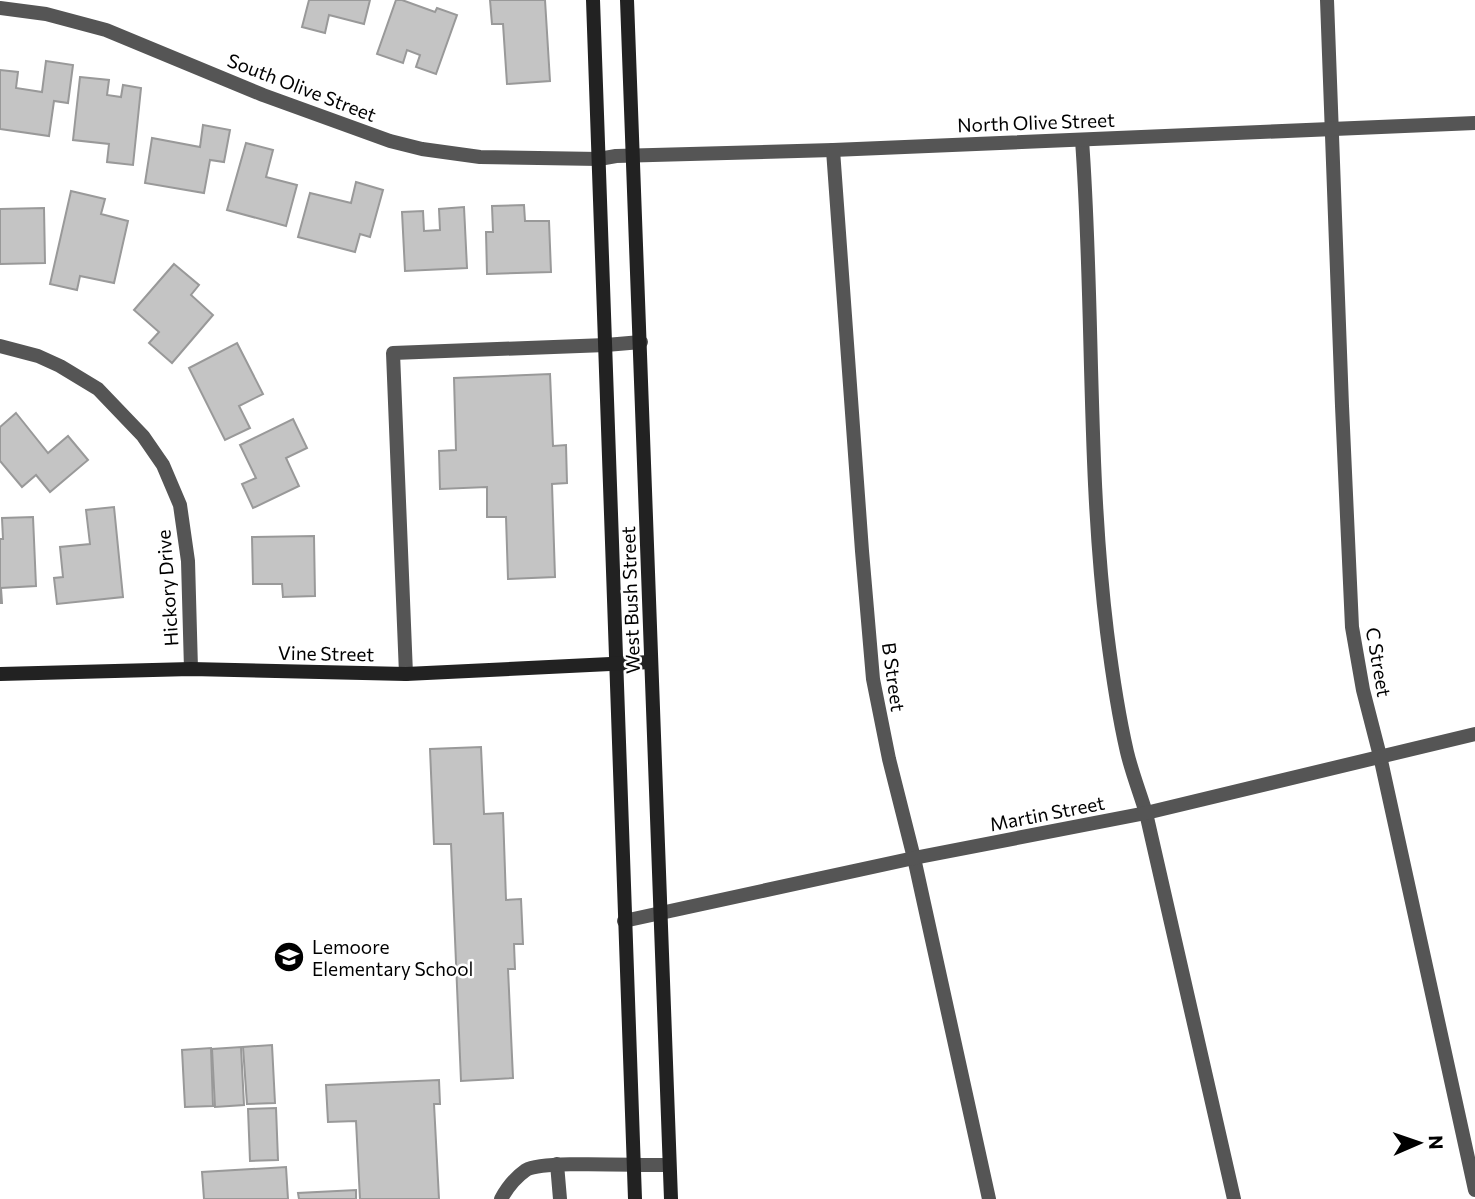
<svg xmlns="http://www.w3.org/2000/svg" width="1475" height="1199" viewBox="0 0 1475 1199" font-family="Commissioner,sans-serif">
	<style>
		.building { fill: #c4c4c4; stroke: #999; stroke-width: 2 }
		.lines { fill: none; stroke-linecap: round; stroke-linejoin: round }
		.lane { stroke: #555; stroke-width: 14 }
		.street { stroke: #555; stroke-width: 14 }
		.secondary { stroke: #222; stroke-width: 14 }
		.labels { text-anchor: middle; dominant-baseline: central; stroke-width: 5; stroke-linejoin: round; paint-order: stroke }
		.street-label { font-size: 19px; fill: #000; stroke: #fff }
		.poi-label { font-size: 19px; fill: #000; stroke: #fff; text-anchor: start }
	</style>
	<rect width="100%" height="100%" fill="#fff"/>
	<!-- building -->
	<g class="building">
		<polygon points="309,0 370,0 364,24 329,15 325,33 302,27"/>
		<polygon points="396,0 402,0 435,12 437,8 457,15 436,74 416,67 420,55 407,50 403,63 377,54"/>
		<polygon points="490,0 545,0 550,81 507,84 503,24 492,24"/>
		<polygon points="46,61 73,65 68,103 54,101 49,136 0,129 0,70 18,72 16,88 42,92"/>
		<polygon points="80,77 109,80 107,95 121,97 123,85 141,88 133,165 107,162 109,144 73,140"/>
		<polygon points="203,125 230,130 224,162 210,160 204,193 145,183 152,138 200,147"/>
		<polygon points="246,143 273,150 266,177 297,185 286,226 227,210"/>
		<polygon points="356,182 383,190 370,237 360,234 355,252 298,237 310,193 351,203"/>
		<polygon points="71,191 105,199 101,214 128,221 114,283 80,276 77,290 50,284"/>
		<polygon points="524,205 525,221 549,221 551,272 487,274 486,232 493,232 492,206"/>
		<polygon points="464,207 467,268 405,271 402,212 423,211 424,231 440,230 439,209"/>
		<polygon points="44,208 45,263 0,264 0,209"/>
		<polygon points="174,264 199,285 191,295 213,315 172,363 149,343 159,332 134,310"/>
		<polygon points="237,343 263,394 239,406 250,428 225,440 189,368"/>
		<polygon points="550,374 553,446 566,445 567,483 552,484 555,577 508,579 506,517 487,517 487,487 440,489 439,451 456,450 454,378"/>
		<polygon points="16,413 48,453 68,436 88,460 50,492 36,475 22,487 0,461 0,427"/>
		<polygon points="293,419 307,448 286,458 299,486 253,508 242,484 256,478 240,445"/>
		<polygon points="114,507 123,597 57,604 54,578 63,577 60,547 90,544 86,510"/>
		<polygon points="33,517 36,586 1,588 2,603 0,603 0,539 3,539 2,518"/>
		<polygon points="314,536 315,596 283,597 282,584 253,584 252,537"/>
		<polygon points="481,747 484,814 503,813 506,900 521,899 523,944 514,944 515,969 508,969 513,1078 461,1081 451,844 434,844 430,749"/>
		<polygon points="272,1045 275,1103 247,1104 243,1047"/>
		<polygon points="241,1047 244,1105 215,1107 212,1049"/>
		<polygon points="211,1048 213,1106 185,1107 182,1050"/>
		<polygon points="439,1080 440,1104 434,1104 439,1199 360,1199 356,1121 328,1122 326,1085"/>
		<polygon points="276,1108 278,1160 250,1161 248,1109"/>
		<polygon points="286,1167 288,1199 204,1199 202,1172"/>
		<polygon points="356,1190 356,1199 299,1199 298,1193"/>
	</g>
	<g class="lines">
		<!-- lane -->
		<g class="lane">
			<path d="M1082 140C1094 304 1087 469 1107 632 1112 672 1118 713 1127 752 1132 773 1140 793 1146 813L1234 1199"/>
			<polyline points="406,674 393,353 606,345 641,342"/>
			<polyline points="557,1164 560,1199"/>
			<path d="M501 1199C507 1188 516 1177 526 1170 544 1160 643 1166 669 1165"/>
		</g>
		<!-- street -->
		<g class="street">
			<polyline points="1327,0 1342,406 1352,627 1363,690 1380,756 1475,1190"/>
			<polyline points="0,8 46,14 106,30 263,95 390,141 422,149 480,157 599,159 616,156 833,150 1475,123"/>
			<polyline points="833,150 862,551 873,679 889,759 914,858 989,1199"/>
			<polyline points="0,346 38,356 60,366 98,389 143,436 163,465 180,505 188,561 191,669"/>
			<polyline points="624,921 914,858 1146,813 1475,734"/>
		</g>
		<!-- secondary -->
		<g class="secondary">
			<polyline points="593,0 635,1199"/>
			<polyline points="627,0 671,1199"/>
			<polyline points="0,674 191,669 406,674 651,662"/>
		</g>
	</g>
	<!-- icons -->
	<defs>
		<g id="school-disc" transform="scale(1.575)"><circle r="9.5" fill="#000" stroke="#fff"/><path d="M0-5L7-2L0 1L-7-2ZM-4 1L0 2.5L4 1V4Q0 6-4 4Z" fill="#fff"/></g>
	</defs>
	<g fill-rule="evenodd">
		<use href="#school-disc" x="289" y="957"/>
	</g>
	<g class="labels">
		<!-- street labels -->
		<g class="street-label">
			<text transform="translate(302 87) rotate(21)">South Olive Street</text>
			<text transform="translate(1036 122) rotate(-2)">North Olive Street</text>
			<text transform="translate(167 588) rotate(-94)">Hickory Drive</text>
			<text transform="translate(630 600) rotate(-92)">West Bush Street</text>
			<text transform="translate(326 653) rotate(1)">Vine Street</text>
			<text transform="translate(1379 662) rotate(80)">C Street</text>
			<text transform="translate(894 677) rotate(82)">B Street</text>
			<text transform="translate(1047 813) rotate(-11)">Martin Street</text>
		</g>
		<!-- poi labels -->
		<g class="poi-label">
			<text x="312" y="946">Lemoore<tspan x="312" dy="22">Elementary School</tspan></text>
		</g>
	</g>
	<!-- north arrow -->
	<g transform="translate(1419 1143) rotate(88)" stroke="#ffffff" stroke-width="5" paint-order="stroke">
	<path d="M0-5L12 26L0 18L-12 26Z" fill="#000000"/>
	<text y="-10" font-size="19" font-weight="bold" text-anchor="middle" fill="#000000">N</text>
	</g>
</svg>
